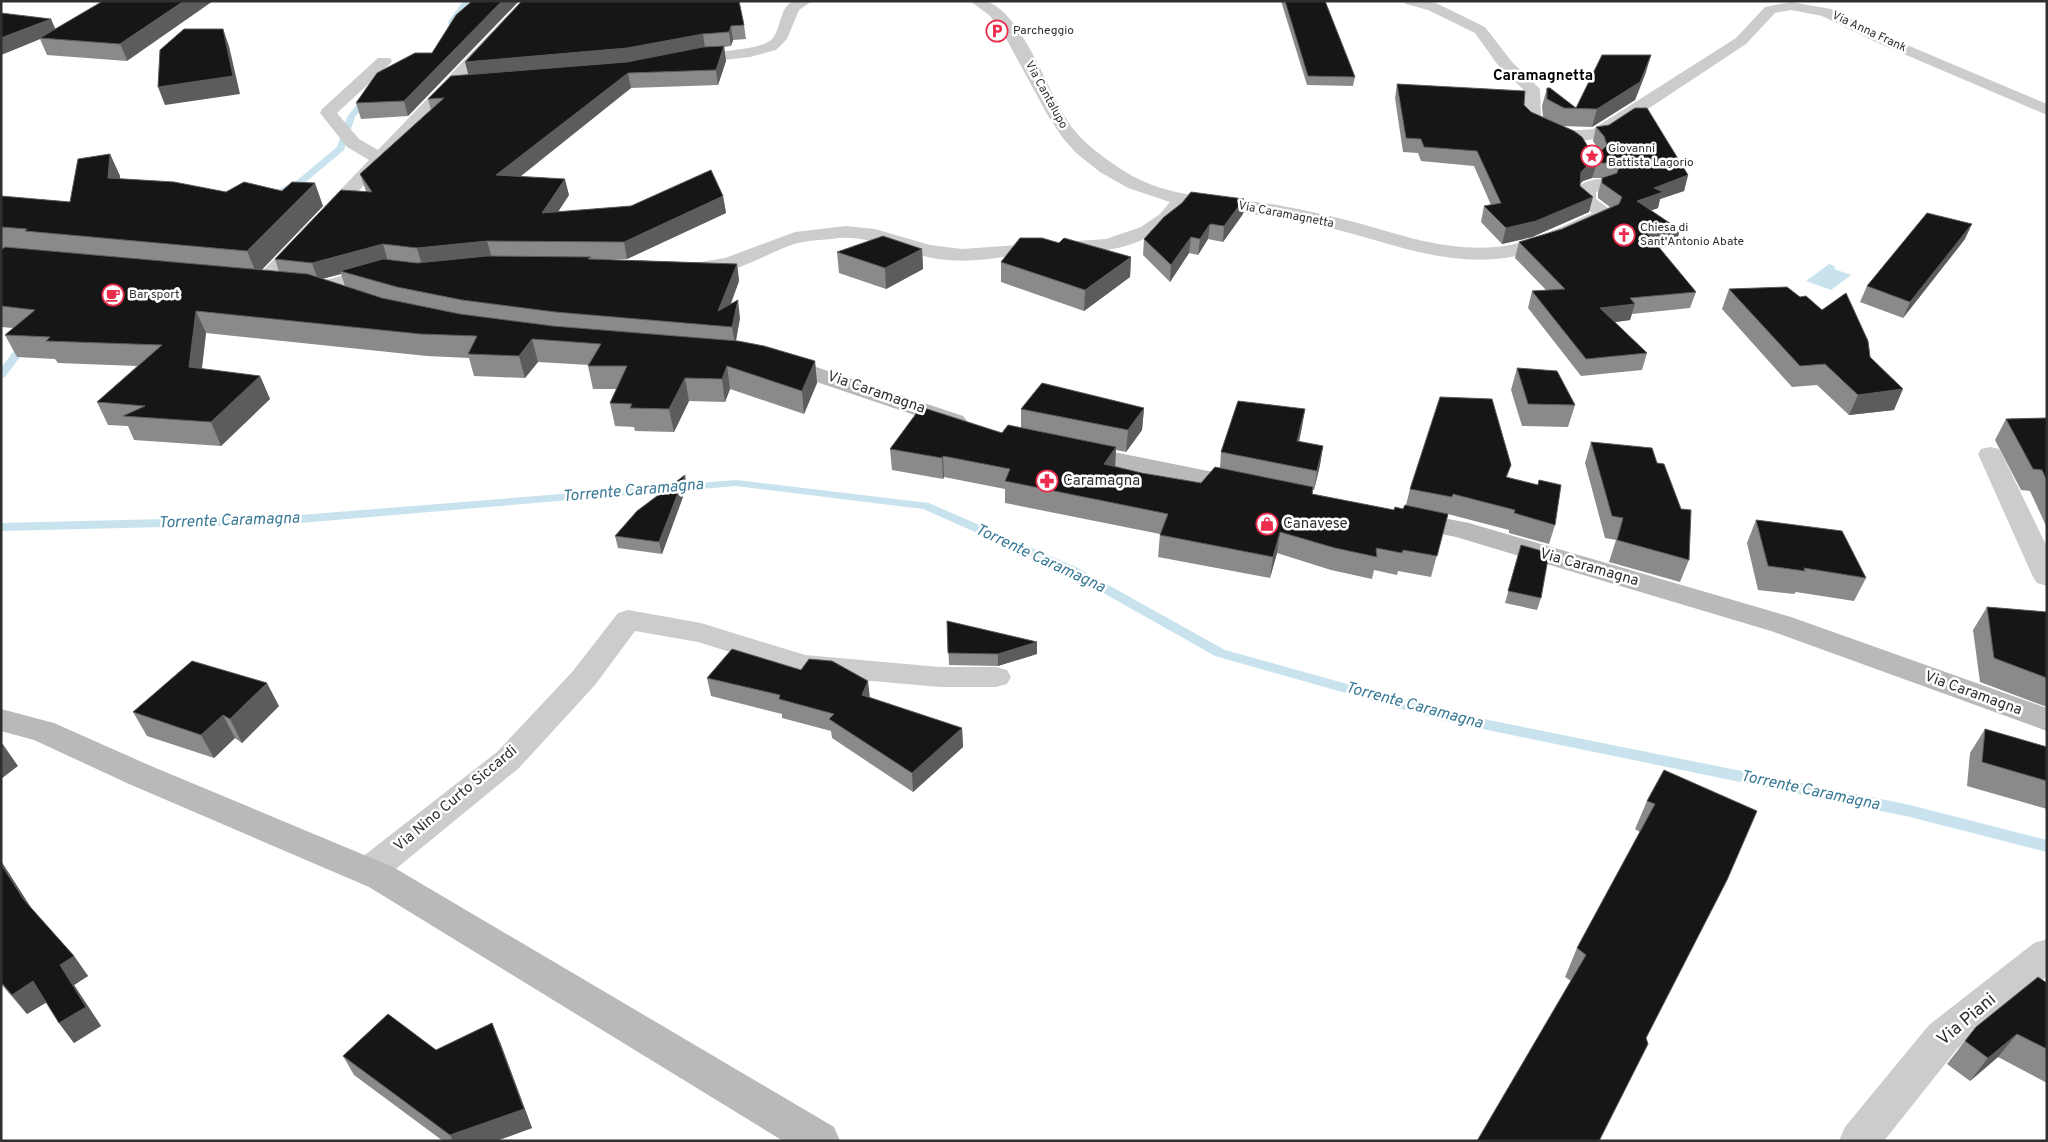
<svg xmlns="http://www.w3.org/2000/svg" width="2048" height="1142" viewBox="0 0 2048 1142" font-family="Overpass,sans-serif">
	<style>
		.water { fill: #c8e3ee }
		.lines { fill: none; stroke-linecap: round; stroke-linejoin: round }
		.stream { fill: #c8e3ee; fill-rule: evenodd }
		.street { fill: #ccc; fill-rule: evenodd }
		.secondary { fill: #b9b9b9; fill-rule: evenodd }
		.wall { fill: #8a8a8a; fill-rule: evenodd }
		.shaded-wall { fill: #5c5c5c }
		.building { fill: #161616; stroke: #5c5c5c }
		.labels { text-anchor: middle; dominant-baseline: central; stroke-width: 5; stroke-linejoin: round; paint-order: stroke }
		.far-poi-label { font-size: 12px; fill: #2f2f2f; stroke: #fff; text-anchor: start }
		.far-street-label { font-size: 12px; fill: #2f2f2f; stroke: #fff }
		.far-quarter-label { font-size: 15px; font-weight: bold; fill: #000; stroke: #fff }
		.street-label { font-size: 15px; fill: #2f2f2f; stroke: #fff }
		.poi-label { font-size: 15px; fill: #2f2f2f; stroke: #fff; text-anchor: start }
		.water-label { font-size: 16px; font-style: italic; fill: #397a96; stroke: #fff }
		.near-street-label { font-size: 18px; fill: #2f2f2f; stroke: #fff }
	</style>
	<rect width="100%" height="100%" fill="#fff"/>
	<!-- water -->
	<polygon class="water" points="1829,264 1836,267 1834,269 1851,275 1831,290 1806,281"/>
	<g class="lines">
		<!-- stream -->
		<g class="stream">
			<polygon points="463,1 469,1 454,22 459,37 456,39 453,37 448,22"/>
			<polygon points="365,94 372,96 355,117 344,150 301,186 269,200 263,200 263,196 295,182 337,147 347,117"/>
			<polygon points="26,339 31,342 5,377 1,378 1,368 22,340"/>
			<polygon points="736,480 929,503 1076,567 1225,650 1444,711 1910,805 2047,840 2047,852 1910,817 1444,721 1215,656 1068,573 923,509 736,486 288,524 1,531 1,523 288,516"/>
		</g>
		<!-- street -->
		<g class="street">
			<polygon points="521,1 536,1 269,287 262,289 255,287 252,283 255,279 369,160 347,147 320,113 322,109 378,58 390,58 392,61 390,64 337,113 359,139 378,150"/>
			<path d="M793 1H812L799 10 787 39 776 50 750 57 689 64 681 59 683 56C704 51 758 52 771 40 782 30 778 9 793 1Z"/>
			<path d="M970 1C976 1 984 0 989 2 1027 20 1048 97 1074 130 1083 141 1094 150 1105 158 1122 171 1141 182 1161 188 1199 200 1239 198 1277 205 1306 210 1334 217 1362 224 1406 237 1449 251 1496 247 1529 244 1562 226 1592 213L1578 201C1578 197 1577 191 1578 188 1582 180 1603 177 1611 179L1613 183 1611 187 1596 192V199L1616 214 1613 218C1576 234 1537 256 1495 259 1436 264 1382 240 1326 227 1280 216 1234 212 1187 205 1139 263 1080 250 1013 256 985 259 967 263 938 259 904 254 875 236 839 238 825 240 808 240 794 244 760 256 721 283 683 273L680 269 683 265 725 258 795 232 846 226 875 229 930 245 962 249 1106 239 1141 227 1160 214 1170 202 1128 188 1100 172 1076 153 1062 137 1047 114 1002 31 989 15Z"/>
			<path d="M1404 1H1428L1438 4 1485 27 1512 62 1540 89 1541 118C1555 132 1575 131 1593 129L1736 38 1765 7 1791 2 1831 9 1888 37 2047 104V115L1878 43 1822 16 1791 10 1775 13 1746 44 1604 138 1571 142 1535 132 1523 119 1524 90 1500 68 1475 33 1428 10 1406 4Z"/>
			<polygon points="381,265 388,267 391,271 388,275 318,294 311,292 308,288 311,284"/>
			<polygon points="1990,447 1999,449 2002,454 2047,547 2047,586 2037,583 2033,577 1978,454 1981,449"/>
			<polygon points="628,610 701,623 805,655 940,667 996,667 1007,670 1011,677 1007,684 996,687 940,687 804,675 698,642 635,631 595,685 519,768 381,881 369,885 357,881 352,871 357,861 497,752 573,671 618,613"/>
			<polygon points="2047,939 2047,976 1957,1049 1884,1141 1839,1141 1845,1127 1929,1025 2034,943"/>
		</g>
		<!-- secondary -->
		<g class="secondary">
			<polygon points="780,355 963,416 967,421 963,426 955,428 947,426 772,367 769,362 772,357"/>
			<polygon points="1079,445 1243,478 1252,481 1256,486 1252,491 1243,494 1070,457 1067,452 1070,447"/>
			<polygon points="1407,511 1469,523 1791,617 2047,708 2047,731 1771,631 1456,537 1398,525 1394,519 1398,513"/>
			<polygon points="1,709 54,723 151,766 393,867 834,1127 840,1141 783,1141 369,887 129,784 34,740 1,731"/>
		</g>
	</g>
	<!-- wall -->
	<g class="wall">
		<polygon points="103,1 127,61 47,55 40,39 1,55 51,19 55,29"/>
		<polygon points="472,1 519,1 408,116 361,119 356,103 432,53"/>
		<path d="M522 1 744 25 746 39 733 40 731 46 724 47 726 61 718 85 631 88 520 176 569 195 558 212 631 206 723 196 726 213 627 259H598L737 264 739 281 731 304 740 318 736 341 815 361 817 383 804 414 730 389 725 402 689 401 674 432 635 431 634 427 615 426 610 403 617 389H593L588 366 589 365 538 362 525 378 474 376 469 358 427 356 206 333 202 369 260 376 270 399 221 446 134 440 128 426 108 425 97 402 137 366 58 363 55 359 17 357 5 335 13 328 1 327V250L2 249H1V196L70 202 110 154 120 176V179L226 192 323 206 261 270 279 272 275 259 366 191 360 174 431 110 428 99 468 74ZM341 274 345 286 322 279Z"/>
		<polygon points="1281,1 1325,1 1355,77 1353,86 1307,85"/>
		<polygon points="1646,72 1635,100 1592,127 1563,126 1590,150 1599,150 1593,141 1596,127 1688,175 1684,191 1660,199 1658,208 1651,210 1680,230 1675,246 1659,247 1696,292 1690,308 1632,314 1630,320 1615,322 1647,353 1642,370 1581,376 1528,308 1532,291 1546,290 1515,258 1519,242 1562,229 1610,207 1598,198 1598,193 1602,178 1592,178 1583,181 1580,184 1580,186 1589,212 1532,237 1502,244 1481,222 1484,206 1491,205 1474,166 1421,161 1418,153 1403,152 1395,98 1397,84 1524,105 1531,112 1543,117 1542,106 1547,88 1576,108"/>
		<polygon points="1244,199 1243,214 1223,242 1208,239 1198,255 1189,253 1170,282 1143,255 1144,239"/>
		<polygon points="1965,239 1903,318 1860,302 1867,286"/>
		<polygon points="1059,243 1131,257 1130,277 1084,311 1001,282 1001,262"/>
		<polygon points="922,249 923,269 886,289 839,273 837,252"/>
		<polygon points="1729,289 1800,297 1822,310 1870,357 1894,410 1849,415 1817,385 1792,387 1722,309"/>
		<polygon points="1517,368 1575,405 1568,427 1522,426 1511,390"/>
		<polygon points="1144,408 1142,430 1126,452 1116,450 1115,466 1142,473 1201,483 1220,468 1221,452 1305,409 1299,442 1323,446 1320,465 1314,490 1313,490 1312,494 1394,510 1403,509 1406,505 1410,489 1511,465 1507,477 1555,525 1549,544 1509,533 1509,530 1448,514 1431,577 1398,571 1397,575 1374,570 1372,579 1331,570 1277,553 1270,578 1158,557 1160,534 1005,503 1005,489 944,477 943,479 892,470 890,449 1002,433 1021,428 1021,409"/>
		<polygon points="2047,418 2047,528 2030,491 2021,490 1995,440 2006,419"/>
		<polygon points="1591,442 1657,463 1689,560 1680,582 1609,562 1616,540 1605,538 1585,463"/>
		<polygon points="687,486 662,554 618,548 615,536"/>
		<polygon points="1756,520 1866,578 1854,601 1796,592 1794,594 1758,590 1747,543"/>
		<polygon points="1521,545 1541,598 1537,610 1505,603"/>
		<polygon points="1987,607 2047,612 2047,707 1980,682 1973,630"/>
		<polygon points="947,621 1037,642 1037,654 998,666 949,665"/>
		<polygon points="707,678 869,697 962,728 963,747 913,792 832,738 831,731 782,718 782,714 711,696"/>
		<polygon points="279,706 242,743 235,738 214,758 147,736 133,712"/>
		<polygon points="1985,729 2047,747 2047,809 1967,786 1970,753"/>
		<polygon points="1647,801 1757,811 1571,981 1565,977 1577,948 1640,832 1635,829"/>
		<polygon points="1,861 31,908 74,956 88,976 74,985 101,1026 74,1043 59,1023 46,1002 27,1014 1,984"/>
		<polygon points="2047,983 2047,1083 1998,1057 1970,1081 1947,1064 1976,1027"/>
		<polygon points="500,1042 532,1128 496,1141 443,1141 354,1075 343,1056 436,1050"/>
	</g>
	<!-- shaded-wall -->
	<g class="shaded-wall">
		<polygon points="184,1 213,1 127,61 120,44"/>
		<polygon points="502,1 519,1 408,116 404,101"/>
		<polygon points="51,19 57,33 40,38 40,39 1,55 1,38"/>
		<polygon points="731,26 733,40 731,46 729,32"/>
		<polygon points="223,29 229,46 240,94 165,105 158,87"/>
		<polygon points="703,34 705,48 630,63 469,77 465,62"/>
		<polygon points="724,46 726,61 718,85 716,70"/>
		<polygon points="1651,55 1646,72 1635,100 1592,127 1597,109"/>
		<polygon points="628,73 631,88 501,192 496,175"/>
		<polygon points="110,154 120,176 118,201 108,178"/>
		<polygon points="1597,163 1592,178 1583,181 1577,187 1581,172 1587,166"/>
		<polygon points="1688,175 1684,191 1660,199 1658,208 1633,217 1637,201 1654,188"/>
		<polygon points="565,179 569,195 546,230 542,213"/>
		<polygon points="315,183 323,206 257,275 247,251"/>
		<polygon points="723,196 726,213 627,259 624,242"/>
		<polygon points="1593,197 1589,212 1532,237 1502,244 1506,228"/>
		<polygon points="1244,199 1243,214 1223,242 1224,226"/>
		<polygon points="1210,224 1208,239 1198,255 1200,239"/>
		<polygon points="1972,224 1965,239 1903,318 1910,302"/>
		<polygon points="1680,230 1675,246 1642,249 1647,233"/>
		<polygon points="1191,237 1189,253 1170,282 1171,265"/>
		<polygon points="487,241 492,258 422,265 417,248"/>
		<polygon points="383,244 388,261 340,271 341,274 318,280 312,263"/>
		<polygon points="922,249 923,269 886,289 885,268"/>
		<polygon points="1131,257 1130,277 1084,311 1085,290"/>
		<polygon points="737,264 739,281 722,326 718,311"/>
		<polygon points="738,300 740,318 735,345 732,327"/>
		<polygon points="1635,304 1630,320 1595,325 1600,308"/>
		<polygon points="196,311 206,333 199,390 189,367"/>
		<polygon points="532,339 538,362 525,378 519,356"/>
		<polygon points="815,361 817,383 804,414 802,391"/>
		<polygon points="727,366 730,389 725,402 722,379"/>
		<polygon points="260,376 270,399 221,446 211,422"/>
		<polygon points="685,378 689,401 674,432 669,409"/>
		<polygon points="1903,389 1894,410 1849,415 1858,395"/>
		<polygon points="1144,408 1142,430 1126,452 1128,430"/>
		<polygon points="1305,409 1302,427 1295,460 1297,441"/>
		<polygon points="1323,446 1320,465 1314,490 1317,471"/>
		<polygon points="1116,447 1115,468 1104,464"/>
		<polygon points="943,456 944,477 943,479 942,458"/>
		<polygon points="685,475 687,486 662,554 659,542"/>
		<polygon points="1280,532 1277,553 1270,578 1273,557"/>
		<polygon points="1037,642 1037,654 998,666 998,654"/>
		<polygon points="868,681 870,699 862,695"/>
		<polygon points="267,683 279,706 242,743 230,719"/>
		<polygon points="223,715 235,738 214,758 201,735"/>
		<polygon points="962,728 963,747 913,792 912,773"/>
		<polygon points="1,743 2,743 18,766 1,779"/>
		<polygon points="1,861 39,920 24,900 1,864"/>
		<polygon points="74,956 88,976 74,985 101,1026 74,1043 59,1023 60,965"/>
		<polygon points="33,981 49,1001 27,1014 12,995"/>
		<polygon points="492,1023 500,1042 532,1128 496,1141 453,1141 450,1135"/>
		<polygon points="2017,1034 1998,1057 1970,1081 1988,1058"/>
	</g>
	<!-- building -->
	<g class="building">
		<polygon points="103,1 184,1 120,44 40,38"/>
		<polygon points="472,1 502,1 404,101 356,103 377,73 415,53 432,53 456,15"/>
		<polygon points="522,1 739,1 744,25 731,26 729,32 703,34 627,48 465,62"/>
		<polygon points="1285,1 1325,1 1355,77 1308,76"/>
		<polygon points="1,13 51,19 1,38"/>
		<polygon points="184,29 223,29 233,76 158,87 160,50"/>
		<polygon points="724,46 716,70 628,73 496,175 565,179 542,213 631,206 711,170 723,196 624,242 487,241 417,248 383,244 312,263 275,259 341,190 372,192 360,174 444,98 428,99 451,76 627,62 703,47"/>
		<polygon points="1602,55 1651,55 1640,82 1597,109 1564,108 1547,99 1547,88 1550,88 1576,108"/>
		<polygon points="1397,84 1525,91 1524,105 1531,112 1574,131 1582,137 1590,150 1602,150 1607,145 1604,136 1596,127 1609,125 1635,108 1647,108 1688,175 1654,188 1663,192 1637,201 1680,230 1647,233 1696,292 1630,298 1635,304 1600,308 1647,353 1586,359 1532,291 1565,289 1519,242 1562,229 1619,204 1622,197 1602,183 1602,178 1617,173 1619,167 1617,163 1597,163 1587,166 1581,172 1580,186 1593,197 1536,221 1506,228 1484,206 1501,203 1477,151 1424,147 1421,139 1406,138"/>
		<polygon points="110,154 108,178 174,182 226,192 244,182 282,191 292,182 315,183 247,251 25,231 27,229 1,227 1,196 70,202 78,159"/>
		<polygon points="1191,192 1244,199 1224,226 1210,224 1200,239 1191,237 1171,265 1144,239 1164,217 1182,203"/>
		<polygon points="1927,213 1972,224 1910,302 1867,286"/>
		<polygon points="883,236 922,249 885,268 837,252"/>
		<polygon points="1020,238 1042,238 1059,243 1064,238 1131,257 1085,290 1001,262"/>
		<polygon points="5,247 308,274 382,298 460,314 553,326 738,341 764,346 815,361 802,391 727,366 722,379 685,378 669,409 630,408 632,404 610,403 627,366 588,366 601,344 532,339 519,356 468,354 477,336 420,334 196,311 189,367 260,376 211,422 123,416 145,406 97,402 162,345 46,341 50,337 5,335 35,310 1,306 1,250"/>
		<polygon points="487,256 591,257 588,259 737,264 718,311 738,300 732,327 555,312 462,300 397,287 340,271 383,259 417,263"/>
		<polygon points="1787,287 1800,297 1806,296 1822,310 1846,293 1868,341 1870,357 1903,389 1858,395 1825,364 1800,366 1729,289"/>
		<polygon points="1517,368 1557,371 1575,405 1528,404"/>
		<polygon points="1042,383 1144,408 1128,430 1021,409"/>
		<polygon points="1440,397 1492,399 1511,465 1506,477 1538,485 1539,480 1561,485 1555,525 1514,513 1515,510 1453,494 1452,497 1410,489"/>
		<polygon points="1238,401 1305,409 1297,441 1323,446 1317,471 1221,452"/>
		<polygon points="921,407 1002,433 1008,425 1116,447 1104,464 1142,473 1201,483 1215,467 1313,487 1312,494 1394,510 1395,507 1403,509 1405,505 1448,514 1437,556 1403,550 1402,553 1376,548 1377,557 1335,548 1280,532 1273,557 1160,535 1168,514 1005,481 1010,469 943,456 942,458 890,449"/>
		<polygon points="2047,418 2047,481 2042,470 2033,469 2006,419"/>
		<polygon points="1591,442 1652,448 1657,463 1664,464 1681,509 1691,510 1689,560 1617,540 1623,518 1612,516"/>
		<polygon points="685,475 659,542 615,536 637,511"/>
		<polygon points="1756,520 1842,531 1866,578 1804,568 1805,571 1768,566"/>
		<polygon points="1521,545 1549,553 1541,598 1508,591"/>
		<polygon points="1987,607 2047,612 2047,678 1994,658"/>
		<polygon points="947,621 1037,642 998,654 948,653"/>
		<polygon points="732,649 801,670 809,659 832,661 868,681 862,695 962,728 912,773 829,719 834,714 779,699 780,695 707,678"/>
		<polygon points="192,661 267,683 230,719 223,715 201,735 133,712"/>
		<polygon points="1985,729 2047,747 2047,781 1982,762"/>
		<polygon points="1664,770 1757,811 1727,880 1646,1038 1648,1044 1599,1141 1477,1141 1586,955 1577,948 1655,804 1647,801"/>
		<polygon points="1,864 24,900 74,956 60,965 86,1007 59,1023 33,981 12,995 1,982"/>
		<polygon points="2038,977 2047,983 2047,1049 2017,1034 1988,1058 1965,1041 1976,1027"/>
		<polygon points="388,1014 436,1050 492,1023 524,1109 450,1135 343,1056"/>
	</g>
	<!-- icons -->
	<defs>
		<g id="parking-ring" transform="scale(1.125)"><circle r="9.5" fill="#fff" stroke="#ed2b4c" stroke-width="1.5"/><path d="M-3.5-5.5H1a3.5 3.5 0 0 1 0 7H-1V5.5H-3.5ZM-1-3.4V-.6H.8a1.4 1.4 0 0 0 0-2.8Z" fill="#ed2b4c"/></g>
		<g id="sight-ring" transform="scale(1.125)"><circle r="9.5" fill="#fff" stroke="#ed2b4c" stroke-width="1.5"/><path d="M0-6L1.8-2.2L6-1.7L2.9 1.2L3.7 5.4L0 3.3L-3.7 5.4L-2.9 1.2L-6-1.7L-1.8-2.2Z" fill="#ed2b4c"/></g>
		<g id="church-ring" transform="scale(1.125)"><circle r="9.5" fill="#fff" stroke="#ed2b4c" stroke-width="1.5"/><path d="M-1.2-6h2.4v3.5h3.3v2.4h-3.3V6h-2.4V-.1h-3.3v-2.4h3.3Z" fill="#ed2b4c"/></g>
		<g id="cafe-ring" transform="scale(1.125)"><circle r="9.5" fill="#fff" stroke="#ed2b4c" stroke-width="1.5"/><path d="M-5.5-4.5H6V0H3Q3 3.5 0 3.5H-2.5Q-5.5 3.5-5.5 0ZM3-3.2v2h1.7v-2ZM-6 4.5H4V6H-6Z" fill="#ed2b4c"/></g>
		<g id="pharmacy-ring" transform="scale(1.125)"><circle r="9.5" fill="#fff" stroke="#ed2b4c" stroke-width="1.5"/><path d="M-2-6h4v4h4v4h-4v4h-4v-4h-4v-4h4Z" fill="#ed2b4c"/></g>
		<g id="shop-ring" transform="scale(1.125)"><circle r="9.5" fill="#fff" stroke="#ed2b4c" stroke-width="1.5"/><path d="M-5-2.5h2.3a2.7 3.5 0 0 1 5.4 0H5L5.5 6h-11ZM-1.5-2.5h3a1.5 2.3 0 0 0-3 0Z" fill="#ed2b4c"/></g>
	</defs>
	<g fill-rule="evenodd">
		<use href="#parking-ring" x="997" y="31"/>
		<use href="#sight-ring" x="1592" y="156"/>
		<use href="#church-ring" x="1624" y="235"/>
		<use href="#cafe-ring" x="113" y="295"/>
		<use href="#pharmacy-ring" x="1047" y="481"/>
		<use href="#shop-ring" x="1267" y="524"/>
	</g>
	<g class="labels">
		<!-- far-poi labels -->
		<g class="far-poi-label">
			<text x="1013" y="31">Parcheggio</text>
			<text x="1608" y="149">Giovanni<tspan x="1608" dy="14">Battista Lagorio</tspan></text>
			<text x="1640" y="228">Chiesa di<tspan x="1640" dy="14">Sant'Antonio Abate</tspan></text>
			<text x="129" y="295">Bar sport</text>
		</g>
		<!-- far-street labels -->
		<g class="far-street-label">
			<text transform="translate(1869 32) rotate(25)">Via Anna Frank</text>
			<text transform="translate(1046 95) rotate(61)">Via Cantalupo</text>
			<text transform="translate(1286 215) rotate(11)">Via Caramagnetta</text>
		</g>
		<!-- far-quarter labels -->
		<g class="far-quarter-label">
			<text x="1543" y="76">Caramagnetta</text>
		</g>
		<!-- street labels -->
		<g class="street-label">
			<text transform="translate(876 393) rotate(19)">Via Caramagna</text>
			<text transform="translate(1589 568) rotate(16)">Via Caramagna</text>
			<text transform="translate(1973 694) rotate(20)">Via Caramagna</text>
			<text transform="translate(456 799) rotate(-40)">Via Nino Curto Siccardi</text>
		</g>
		<!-- poi labels -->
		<g class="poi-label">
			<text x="1063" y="481">Caramagna</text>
			<text x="1283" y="524">Canavese</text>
		</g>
		<!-- water labels -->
		<g class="water-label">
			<text transform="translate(633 491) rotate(-5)">Torrente Caramagna</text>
			<text transform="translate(229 521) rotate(-2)">Torrente Caramagna</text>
			<text transform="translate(1040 559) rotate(25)">Torrente Caramagna</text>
			<text transform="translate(1414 706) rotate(15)">Torrente Caramagna</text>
			<text transform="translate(1810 791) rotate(12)">Torrente Caramagna</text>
		</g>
		<!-- near-street labels -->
		<g class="near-street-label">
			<text transform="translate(1967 1020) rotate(-40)">Via Piani</text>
		</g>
	</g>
	<!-- border -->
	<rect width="2048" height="1142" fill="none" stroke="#2f2f2f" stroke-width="5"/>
</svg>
